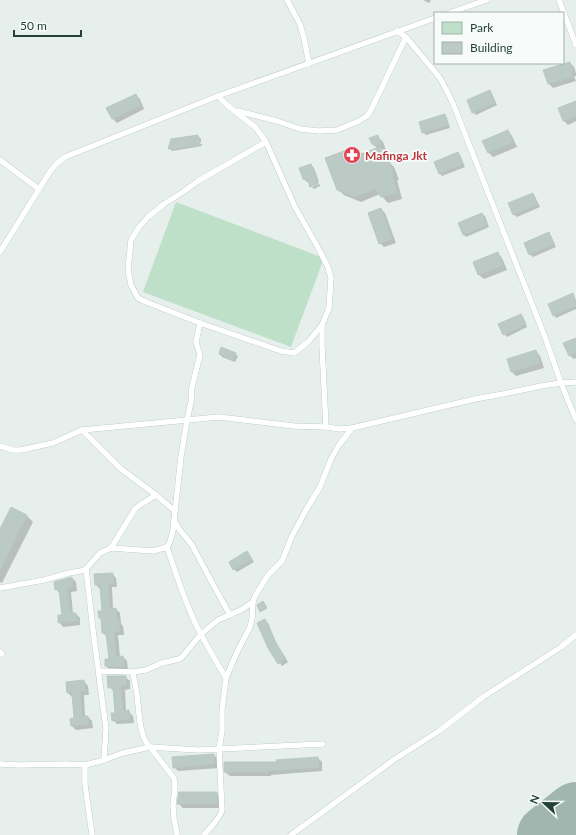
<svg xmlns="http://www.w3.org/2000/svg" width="576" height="835" viewBox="0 0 576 835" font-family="Lato,sans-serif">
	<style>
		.green { fill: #bfe0c8 }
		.shadow { fill: #0003 }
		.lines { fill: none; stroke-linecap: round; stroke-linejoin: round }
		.runway { stroke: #a2b6b0; stroke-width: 60 }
		.building { fill: #bbcac4; stroke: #b8c9c2 }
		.service-casing { stroke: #a8b8b2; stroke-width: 6 }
		.service { stroke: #fff; stroke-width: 5.5 }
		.labels { text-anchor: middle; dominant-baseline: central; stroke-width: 3.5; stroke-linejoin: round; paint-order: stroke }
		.health-label { font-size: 12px; font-weight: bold; fill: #be3a42; stroke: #f7fbf9; text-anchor: start }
	</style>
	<rect width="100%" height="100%" fill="#e6efeb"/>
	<!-- green -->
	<polygon class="green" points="176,202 324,258 291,347 143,292"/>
	<!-- shadow -->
	<g class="shadow">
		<polygon points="423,0 431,0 429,3"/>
		<polygon points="570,63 574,67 576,73 576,76 574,77 576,81 553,88 549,84 545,71"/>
		<polygon points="490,91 492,94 497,105 476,115 473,112"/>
		<polygon points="136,95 140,99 144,109 117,123 112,118"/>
		<polygon points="576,102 576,121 568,125 564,121 559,109"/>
		<polygon points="444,115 447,118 450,128 426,135 423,132"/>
		<polygon points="508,131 512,136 517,147 493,157 489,153 484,142"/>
		<polygon points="198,136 201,139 201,142 172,147 172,149 202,144 202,146 172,151 169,148 172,140"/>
		<polygon points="377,136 383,142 386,150 380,149 385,154 388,161 394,167 399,180 397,180 402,199 388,203 380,194 361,202 344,195 338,189 355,148 361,154 378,149 372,143"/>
		<polygon points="458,153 460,155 465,167 442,176 440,174 435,163"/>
		<polygon points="311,165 314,168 319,182 311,185 310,182 307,182 304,179"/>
		<polygon points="320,184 320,186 314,189 312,187"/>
		<polygon points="533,194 535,197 540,207 517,217 514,214"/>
		<polygon points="381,209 385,213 396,243 384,247 380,243"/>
		<polygon points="482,214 485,216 489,227 466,237 464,235"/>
		<polygon points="548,234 551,236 556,247 533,257 530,254"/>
		<polygon points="498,253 502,258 507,270 484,279 479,275 475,263"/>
		<polygon points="572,295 576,300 576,309 556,318 554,315"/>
		<polygon points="520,315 523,317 527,327 507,337 504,334"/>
		<polygon points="576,339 576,358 574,359 569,355"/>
		<polygon points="536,351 540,356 544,368 516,376 512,372 508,360"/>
		<polygon points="220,354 235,354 238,356 235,362 222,357"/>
		<polygon points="11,508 27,516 33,522 2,583 0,582 0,531"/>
		<polygon points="247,552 254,562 237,572 234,569"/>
		<polygon points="112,574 116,578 117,587 112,587 113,609 116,609 120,613 121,624 123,626 124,635 118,635 120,657 123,657 127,661 128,671 110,670 106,666 110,660 107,637 103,633 102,620 100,618 103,611 100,589 96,585"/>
		<polygon points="72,578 76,582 77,591 71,592 73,614 76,614 80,618 80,625 63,627 59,622 63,616 60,594 56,589"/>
		<polygon points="265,620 268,623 278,647 288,662 282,666 269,647"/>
		<polygon points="125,677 130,681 130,689 125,690 126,712 129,712 133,716 134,723 117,724 113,720 116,714 114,691 109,687"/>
		<polygon points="84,681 88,686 89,695 84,695 85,717 88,717 92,721 93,728 76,730 72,726 75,719 72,697 68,693"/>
		<polygon points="214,755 218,759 219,768 178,771 174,767"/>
		<polygon points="318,758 322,762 322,771 271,775 271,776 230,776 225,772 278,763"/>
		<polygon points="216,793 221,798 221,808 183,808 179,804"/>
	</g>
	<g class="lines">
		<!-- runway -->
		<polyline class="runway" points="547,835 576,812"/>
	</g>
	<!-- building -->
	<g class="building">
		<polygon points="570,62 573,72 571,73 572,77 548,84 543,70"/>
		<polygon points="490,90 495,103 472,113 467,100"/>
		<polygon points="136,94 141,105 112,119 106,108"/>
		<polygon points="576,101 576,116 563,121 558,108"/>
		<polygon points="445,114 448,125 422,133 419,122"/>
		<polygon points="508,130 513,142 488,153 482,141"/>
		<polygon points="198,135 200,144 168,149 171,139"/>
		<polygon points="378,135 381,145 372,144 369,138"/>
		<polygon points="355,147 358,155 380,147 384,160 389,160 394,175 392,174 397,193 381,197 375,189 355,197 337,190 325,158"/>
		<polygon points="458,152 463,164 439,174 434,162"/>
		<polygon points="311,164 318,184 310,187 308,180 303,179 299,168"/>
		<polygon points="533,193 538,205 513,215 508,203"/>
		<polygon points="381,208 392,239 379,244 368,213"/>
		<polygon points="482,213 487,225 463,235 458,223"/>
		<polygon points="549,232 554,244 529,255 524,243"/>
		<polygon points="498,252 503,265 478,275 473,262"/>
		<polygon points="573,293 576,302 576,306 553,316 548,304"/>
		<polygon points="521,314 526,324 503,335 498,324"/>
		<polygon points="576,338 576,352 569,356 563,343"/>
		<polygon points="221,347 236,353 233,360 219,354"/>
		<polygon points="536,350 540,363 511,372 507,359"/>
		<polygon points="11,507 27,515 0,570 0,529"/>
		<polygon points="247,551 252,559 233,570 229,562"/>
		<polygon points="113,573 114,583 108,583 110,609 116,608 117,621 119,621 120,631 114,632 116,657 123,656 124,667 105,666 105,659 109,659 106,633 102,633 101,618 99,618 98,611 102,611 100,585 95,585 94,574"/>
		<polygon points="72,577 73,587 67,588 70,613 76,613 77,621 58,623 58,615 62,615 59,589 55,590 54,582"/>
		<polygon points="263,601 267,608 260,612 257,605"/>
		<polygon points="265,619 276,643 286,659 278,664 268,648 257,623"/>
		<polygon points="107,676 126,676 126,685 121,686 123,711 129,710 130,719 112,721 111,713 115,713 113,687 108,688"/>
		<polygon points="84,680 85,691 80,691 82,716 88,716 89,724 71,726 70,719 74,718 72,693 67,693 66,682"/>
		<polygon points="214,754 215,764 173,768 172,757"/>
		<polygon points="318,757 319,767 267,771 267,772 224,772 224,762 277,762 276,760"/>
		<polygon points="179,792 217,792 217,804 177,804"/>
	</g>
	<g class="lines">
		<!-- service casing -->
		<g class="service-casing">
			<g id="service">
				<polyline points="287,0 300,24 304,38 309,64"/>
				<polyline points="559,0 576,45"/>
				<polyline points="449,13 487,0"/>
				<polyline points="397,31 406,37 440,78 452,101 545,337 561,383 576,420"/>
				<polyline points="218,96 227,105 255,127 266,142 295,207 317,246 328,267 331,278 329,308 322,325 308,342 294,353 281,351 200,323 146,302 138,298 131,285 128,270 131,240 139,227 148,217 164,204 183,192 198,181 266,142"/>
				<polyline points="238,111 277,121 300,129 319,131 337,130 359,121 367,116 372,108 406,37"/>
				<polyline points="0,160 39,189"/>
				<polyline points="0,252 49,173 56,164 65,157 218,96 435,18"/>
				<polyline points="322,325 322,346 326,427"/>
				<polyline points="82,430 121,469 156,495 175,511"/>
				<polyline points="0,446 13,450 21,450 53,443 82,430 219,417 294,426 326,427 340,429 352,428 475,399 503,394 541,386 561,383 576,382"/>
				<polyline points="174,520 179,529 192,545 209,577 230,615"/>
				<path d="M167 547C174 568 181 590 190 611 199 634 213 656 226 678"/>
				<path d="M111 548 135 509C140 504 150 499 156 495"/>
				<polyline points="86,569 93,630 106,729 104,760"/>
				<polyline points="0,588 44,580 69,573 81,571 86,569 100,553 111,548 153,551 167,547 169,544 173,531 174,520 181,457 187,420 191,402 192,387 200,355 196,342 200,323"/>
				<polyline points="0,652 2,654"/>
				<polyline points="99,671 133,672 146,670 162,663 179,659 182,657 201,634 218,620 241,610 253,602"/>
				<path d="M133 672C134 680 136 687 137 695 139 709 139 738 150 747L174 778 175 787 173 806 174 818 177 835"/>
				<polyline points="0,764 19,765 66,764 85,765 101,761 123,753 150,747 198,750 323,744"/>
				<polyline points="85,765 85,784 92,835"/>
				<path d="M204 835C210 827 220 819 222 810L219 749 222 731V710L226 678 237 652 250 627 252 619 253 602 255 596 268 575 282 561 292 536 306 510 320 487 331 459 339 445 352 428"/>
				<polyline points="291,835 395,759 439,731 483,697 561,647 576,635"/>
			</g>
		</g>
		<!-- service -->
		<use href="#service" class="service"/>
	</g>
	<!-- icons -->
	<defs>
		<g id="pharmacy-disc" transform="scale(0.9)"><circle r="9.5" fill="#e0444e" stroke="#f7fbf9"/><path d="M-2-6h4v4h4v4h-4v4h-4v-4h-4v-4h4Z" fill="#fff"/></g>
	</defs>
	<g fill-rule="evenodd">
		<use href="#pharmacy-disc" x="352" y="155"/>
	</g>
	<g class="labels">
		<!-- health labels -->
		<g class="health-label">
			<text x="365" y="155">Mafinga Jkt</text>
		</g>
	</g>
	<!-- legend -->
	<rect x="434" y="12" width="130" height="52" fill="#f7fbf9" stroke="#a3b1ad"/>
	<rect x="442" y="22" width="20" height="12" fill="#bfe0c8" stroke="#a3b1ad"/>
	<text x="470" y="32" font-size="12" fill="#24423a">Park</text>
	<rect x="442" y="42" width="20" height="12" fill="#bbcac4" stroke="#a3b1ad"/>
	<text x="470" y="52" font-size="12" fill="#24423a">Building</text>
	<!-- north arrow -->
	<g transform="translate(544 803) rotate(292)" stroke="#f7fbf9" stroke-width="3" paint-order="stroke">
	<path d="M0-3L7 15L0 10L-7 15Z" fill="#24423a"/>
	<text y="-6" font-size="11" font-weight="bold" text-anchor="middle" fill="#24423a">N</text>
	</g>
	<!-- scale -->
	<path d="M14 30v6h67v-6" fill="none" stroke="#24423a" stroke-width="2"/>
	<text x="20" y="30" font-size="12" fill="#24423a" stroke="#f7fbf9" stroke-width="3" paint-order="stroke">50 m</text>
</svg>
